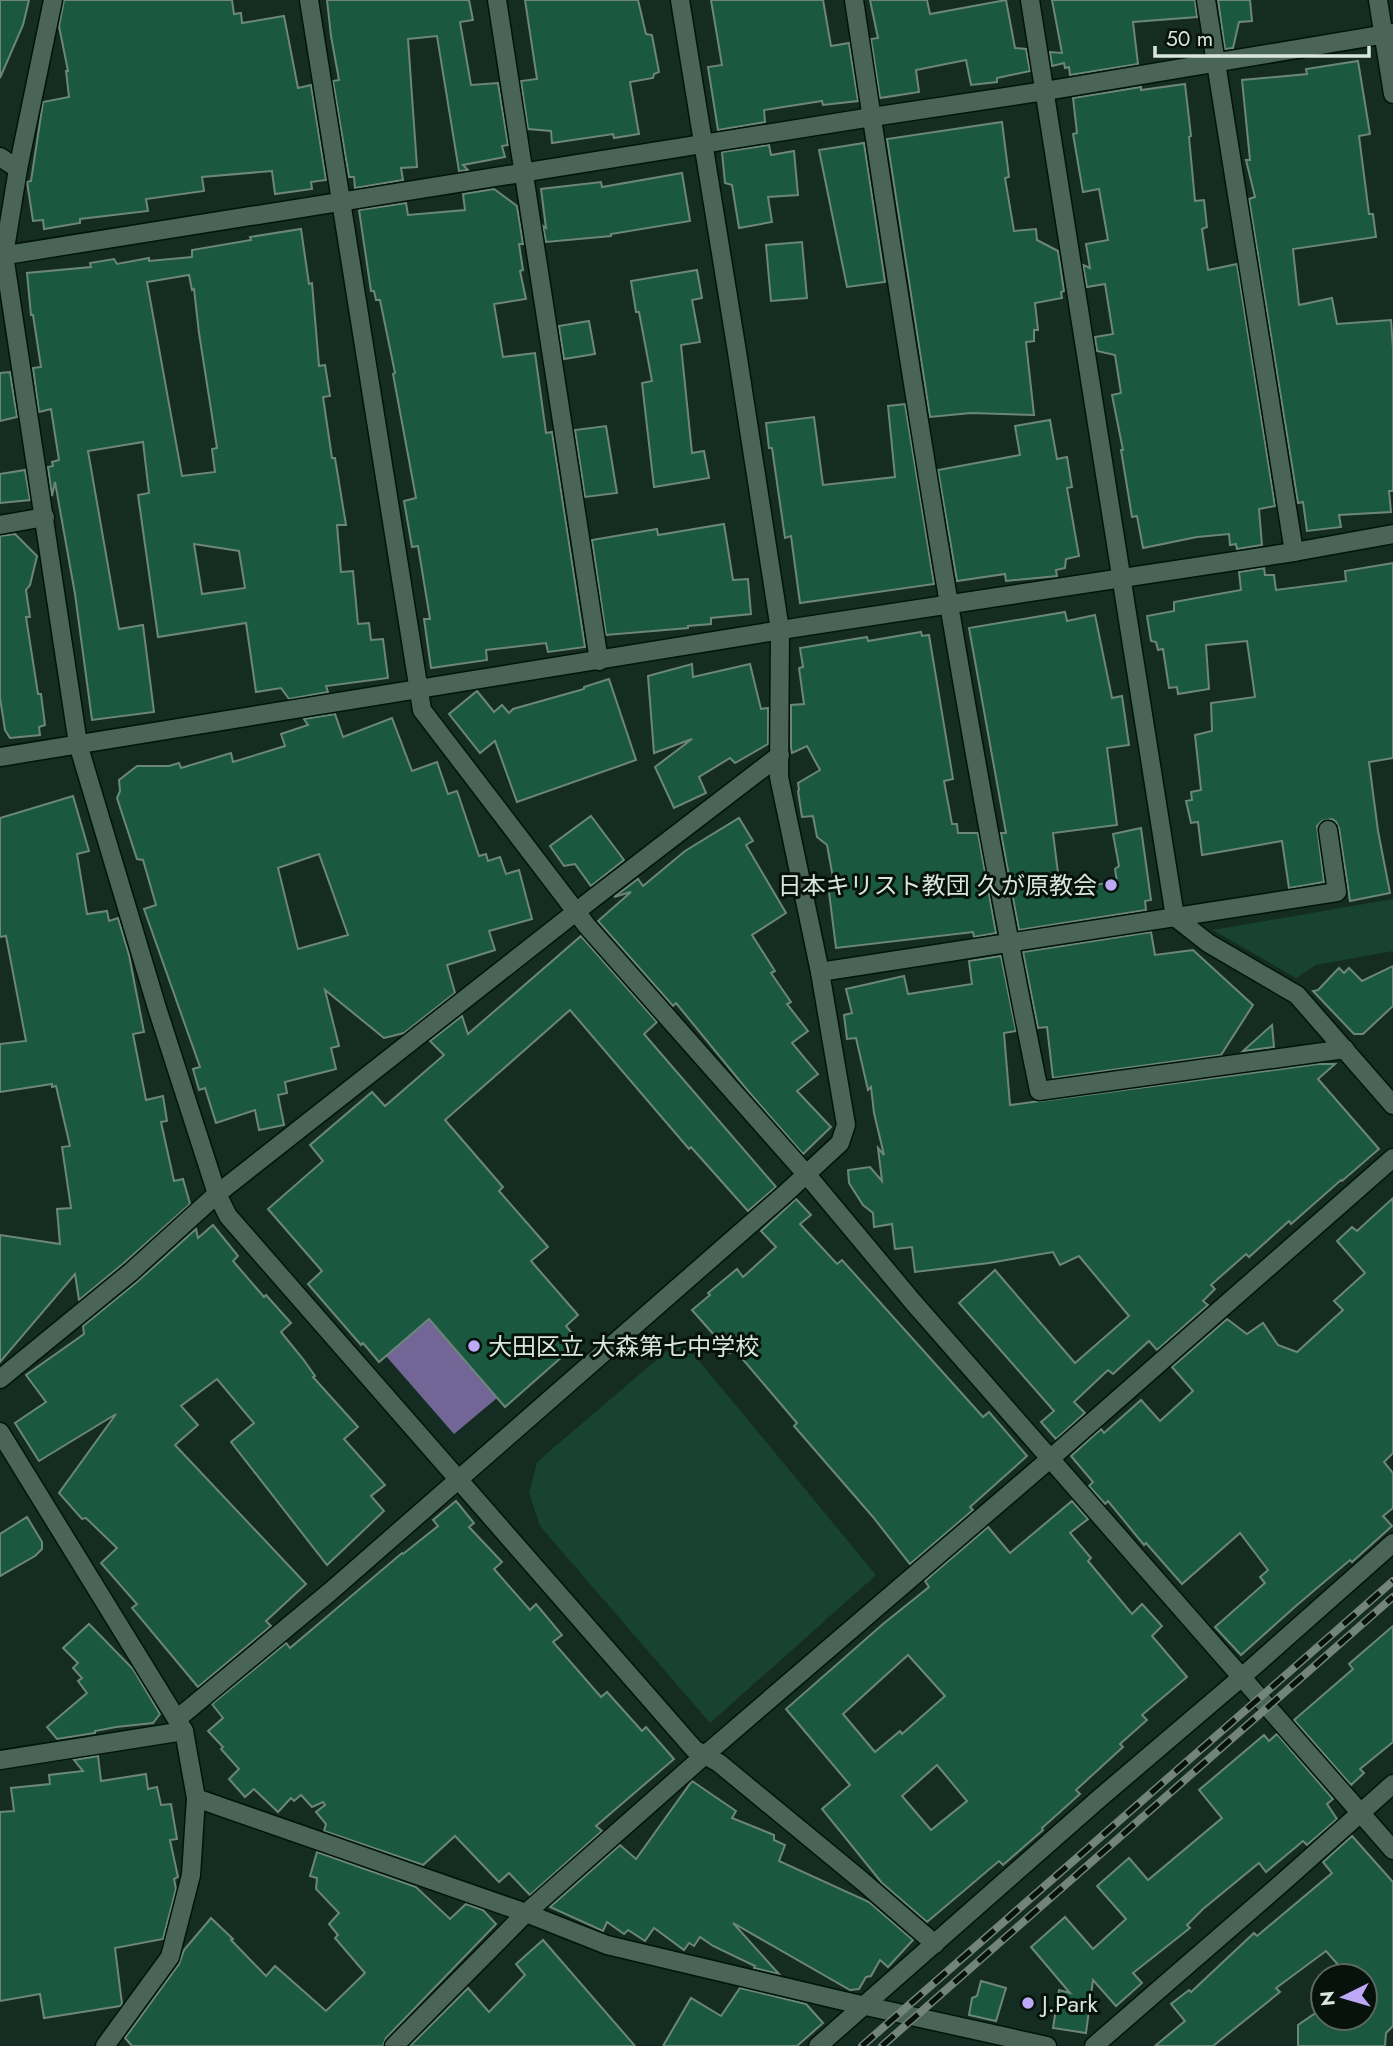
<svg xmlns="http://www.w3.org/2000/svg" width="1393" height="2046" viewBox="0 0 1393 2046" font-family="Jost,'Noto Sans JP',sans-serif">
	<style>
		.green { fill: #184332 }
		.water { fill: #726696 }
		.building { fill: #1a5841; stroke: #6d867a; stroke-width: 2; fill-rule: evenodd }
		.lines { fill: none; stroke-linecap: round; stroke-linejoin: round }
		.minor-casing { stroke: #01140b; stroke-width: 21 }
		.minor { stroke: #4b6458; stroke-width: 18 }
		.rail-casing { stroke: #72847c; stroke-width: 8 }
		.rail { stroke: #08120d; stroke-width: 5; stroke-dasharray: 16; stroke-linecap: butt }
		.poi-dot { fill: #bda9f5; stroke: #08120d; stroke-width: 2.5 }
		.labels { text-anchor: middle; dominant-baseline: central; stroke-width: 6; stroke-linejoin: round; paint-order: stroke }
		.poi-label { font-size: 24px; fill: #d9e6df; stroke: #08120d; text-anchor: start }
	</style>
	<rect width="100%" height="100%" fill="#152c22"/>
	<!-- green -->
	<g class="green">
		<polygon points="1393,899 1393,951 1316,965 1296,978 1213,930"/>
		<polygon points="681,1339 876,1575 710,1723 540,1526 529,1493 537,1462"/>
	</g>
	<!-- water -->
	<polygon class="water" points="429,1319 497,1398 454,1434 386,1356"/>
	<!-- building -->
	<g class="building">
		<polygon points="0,0 29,0 23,25 0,78"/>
		<polygon points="64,0 232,0 234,14 241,13 242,23 284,16 298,88 311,85 326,180 311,182 312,189 275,194 272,171 202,177 204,191 146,199 148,211 80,219 80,223 44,229 43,220 33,221 27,182 31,181 43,102 69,97 66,71 68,71 59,26"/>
		<polygon points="327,0 469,0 473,20 460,22 471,85 498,83 508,145 502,146 505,157 463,165 468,170 459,171 437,36 408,39 417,167 401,168 403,180 355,188 354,177 349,177 333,81 339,80 331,36"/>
		<polygon points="525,0 638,0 646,34 652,35 659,72 654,74 653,78 630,82 639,134 614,138 613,134 552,143 551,131 528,129 521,81 537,79"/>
		<polygon points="711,0 823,0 831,46 849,43 858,101 823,105 822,101 764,110 765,122 718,130 708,67 722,65"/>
		<polygon points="870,0 927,0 930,14 1006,0 1015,48 1026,49 1030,71 997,78 997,82 971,85 966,60 916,70 919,92 880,98 871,39 878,38"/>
		<polygon points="1052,0 1195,0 1197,17 1133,22 1138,64 1070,75 1069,67 1065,68 1064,63 1052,66 1050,52 1062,53"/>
		<polygon points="1218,0 1250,0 1252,21 1239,22 1233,48 1225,49"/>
		<polygon points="1358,61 1370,134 1359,136 1369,214 1373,214 1376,237 1293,249 1299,305 1332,298 1337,324 1391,320 1393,348 1393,491 1389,491 1391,512 1339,515 1341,527 1307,531 1303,502 1298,503 1249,199 1255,197 1246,160 1250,160 1242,80 1307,74 1306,69"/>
		<polygon points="1185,84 1191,136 1189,137 1195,201 1204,200 1207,227 1202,229 1208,270 1237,264 1275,506 1259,509 1262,545 1237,549 1236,544 1230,545 1229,534 1197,537 1143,548 1137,516 1132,517 1121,450 1123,450 1112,395 1121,393 1115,355 1097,351 1095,337 1113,334 1105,284 1087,287 1083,265 1090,268 1086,244 1108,240 1099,189 1083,192 1073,134 1077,133 1073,98 1141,87 1141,90"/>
		<polygon points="1002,122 1009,177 1005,178 1014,231 1036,229 1037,240 1058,251 1064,291 1061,292 1062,298 1035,303 1038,330 1034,330 1034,341 1026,342 1034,415 971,413 930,417 887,139"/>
		<polygon points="864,143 885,282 847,287 819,150"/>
		<polygon points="769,145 771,155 794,151 798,195 768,197 772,222 739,228 732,185 725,183 722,152"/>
		<polygon points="682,173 690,221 611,234 611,236 546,242 543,226 546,228 541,189 601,182 602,187"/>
		<polygon points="494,189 517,206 523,244 519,244 523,270 520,271 526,299 494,304 503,357 535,353 546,433 552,432 585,647 548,652 546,643 486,650 487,660 431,668 424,619 430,619 418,546 412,547 404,501 416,498 393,374 395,373 380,300 376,300 374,291 371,291 359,210 406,203 408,215 465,210 463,194"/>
		<path d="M301 229 309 284 312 283 319 366 325 365 330 396 323 397 332 458H335L346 525H337L341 572 353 571 358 624 369 623 371 640 383 639 388 678 326 686 328 692 289 699 281 688 256 692 246 623 158 637 138 495 149 493 143 442 88 451 119 629 143 625 154 712 92 720 75 594 55 482 52 496 48 467 53 466 52 462 59 460 51 409 39 412 33 368 41 367 33 315H31L27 273 91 267 90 263 114 259 117 264 149 258V261L192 257V250L251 240 250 237ZM189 275 192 290 194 289 199 333 217 448 212 449 215 472 182 476 147 282ZM194 544 239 551 245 588 202 594Z"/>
		<polygon points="802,242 807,298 771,301 766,245"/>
		<polygon points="697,270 702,298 692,300 700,342 681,345 692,453 704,451 709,478 654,487 642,383 652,381 639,312 636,312 631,281"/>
		<polygon points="589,321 595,354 564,359 559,326"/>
		<polygon points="10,372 17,417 0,421 0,373"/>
		<polygon points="905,404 934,584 800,603 791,536 785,538 772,448 769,448 766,423 814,417 823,485 895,477 888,406"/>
		<polygon points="1050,420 1057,459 1067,457 1072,487 1067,488 1079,556 1066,559 1065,568 1056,570 1057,576 1006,581 1005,574 957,581 938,470 1020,455 1015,426"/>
		<polygon points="606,426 617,493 585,497 575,430"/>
		<polygon points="25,470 30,500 0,503 0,474"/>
		<polygon points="724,524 733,580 748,579 751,614 711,618 711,624 688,626 688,628 606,635 592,540 657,529 658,535"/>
		<polygon points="15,534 37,556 30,585 26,590 30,617 26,617 38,694 41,694 45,725 39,727 40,735 10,738 5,730 0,698 0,536"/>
		<polygon points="1393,563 1393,758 1369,762 1378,831 1390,893 1350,901 1339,828 1336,822 1332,819 1322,821 1317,826 1324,882 1289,888 1282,841 1202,855 1198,822 1191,823 1186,801 1192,800 1191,792 1201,790 1195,735 1212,731 1211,703 1255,697 1247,641 1206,645 1209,689 1178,694 1177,687 1169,688 1163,649 1158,650 1156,642 1151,641 1147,616 1174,611 1174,602 1241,590 1239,572 1264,568 1265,575 1274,575 1276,590 1346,581 1345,571"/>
		<polygon points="1065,612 1067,621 1095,615 1112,698 1122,696 1129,745 1107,748 1117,825 1053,833 1060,889 1117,882 1115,869 1119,866 1113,834 1141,828 1151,900 1145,901 1146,910 1019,930 1001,833 1006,833 969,628"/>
		<polygon points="921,632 922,636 929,635 953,779 944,781 952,824 957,824 958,833 978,833 996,933 974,937 973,932 836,948 828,884 834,883 827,845 817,837 813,816 802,817 798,791 799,790 798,783 820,770 807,746 792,753 791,747 791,705 804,704 799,668 803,667 800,648 867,637 868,641"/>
		<polygon points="692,664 693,677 750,664 761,709 768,708 768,744 735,763 730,758 699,777 706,793 674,808 655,767 692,739 654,753 648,676"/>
		<polygon points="609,679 636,760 517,802 495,741 480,753 449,714 477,691 494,712 502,705 509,713 513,709 584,689 584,687"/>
		<path d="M335 714 343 737 392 718 412 771 437 762 448 794 457 791 479 856 486 854 488 861 500 857 506 874 519 870 532 919 489 931 495 950 447 965 455 993 404 1033 384 1038 325 990 339 1046 331 1048 336 1069 285 1082 287 1093 278 1095 284 1125 259 1130 255 1110 216 1123 205 1088 199 1090 193 1069 200 1067 144 909 156 905 143 860 137 859 117 798 120 791 119 780 137 766H169L179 763 181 768 231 753 233 762 285 746 281 734 308 725 304 719ZM319 854 348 935 298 949 278 868Z"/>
		<polygon points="73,796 89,851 77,854 87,914 107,911 109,921 118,918 129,955 144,1032 133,1034 146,1100 163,1096 167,1121 161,1122 174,1181 183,1179 190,1204 124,1263 79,1300 75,1274 0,1362 0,1235 60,1244 57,1209 71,1208 62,1147 70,1146 56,1086 52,1087 52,1084 0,1092 0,1044 26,1041 6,936 0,937 0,818"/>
		<polygon points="591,816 624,860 591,886 575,864 564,866 550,846"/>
		<polygon points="739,818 753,841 746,845 786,913 752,935 775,971 771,973 791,1002 787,1004 808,1031 792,1043 818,1074 797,1091 831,1127 803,1154 748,1091 676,1003 673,1006 598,921 631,892 614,897 638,879 643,886 685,851"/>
		<polygon points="1151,932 1155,955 1193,950 1253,1005 1221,1055 1053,1078 1047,1027 1038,1028 1023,952"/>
		<polygon points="581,936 657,1022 644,1034 776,1187 748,1211 691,1147 689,1149 570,1010 445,1120 503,1187 499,1191 548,1247 531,1261 578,1315 566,1326 579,1342 505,1407 429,1319 379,1362 363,1343 361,1345 308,1284 322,1271 268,1209 323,1161 310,1145 372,1092 385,1106 444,1055 430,1041 462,1016 468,1034"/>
		<polygon points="1001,956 1016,1031 1004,1033 1010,1105 1318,1064 1335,1064 1318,1079 1379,1149 1342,1181 1341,1180 1291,1224 1289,1221 1249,1257 1246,1254 1211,1285 1215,1289 1203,1301 1208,1305 1157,1350 1149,1341 1113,1374 1108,1370 1074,1402 1085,1413 1056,1439 1041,1422 1054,1411 959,1303 995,1270 1075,1363 1129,1316 1079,1256 1060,1265 1053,1252 989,1263 915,1272 912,1247 895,1249 892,1224 874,1227 873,1213 863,1205 849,1183 848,1170 870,1167 882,1181 878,1148 884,1155 874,1113 871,1087 868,1090 856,1038 847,1039 844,1015 852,1013 846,989 904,976 908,994 972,984 969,961"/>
		<polygon points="1393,966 1393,1006 1363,1034 1354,1034 1313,991 1318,990 1339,968 1344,973 1349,968 1362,981"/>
		<polygon points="1272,1025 1274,1047 1243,1051"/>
		<polygon points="1393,1198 1393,1453 1384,1462 1393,1473 1393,1508 1383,1516 1392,1526 1352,1562 1350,1560 1297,1605 1241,1655 1215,1627 1265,1583 1260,1577 1268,1570 1240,1533 1182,1584 1146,1543 1144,1545 1108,1501 1105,1504 1089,1486 1093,1482 1071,1456 1101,1429 1104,1433 1141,1400 1160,1421 1193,1391 1172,1367 1227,1319 1247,1334 1263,1323 1278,1345 1297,1352 1343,1310 1334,1301 1365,1273 1337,1241 1352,1227 1357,1231"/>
		<polygon points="796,1199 811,1215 800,1224 837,1264 842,1260 983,1417 989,1412 1027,1456 970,1507 973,1510 910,1564 873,1517 794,1426 797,1423 734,1349 730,1353 692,1310 710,1295 708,1293 737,1269 743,1277 776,1247 761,1231"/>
		<polygon points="213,1225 238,1256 233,1261 264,1297 266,1295 291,1323 281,1332 303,1359 315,1376 313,1377 358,1427 344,1439 385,1485 371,1496 384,1511 327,1565 231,1442 254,1423 217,1379 181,1406 198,1425 175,1445 306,1584 266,1621 271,1626 198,1687 132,1608 137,1604 101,1563 117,1548 86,1518 82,1519 59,1493 116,1414 39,1461 15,1423 46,1402 26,1375 84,1334 83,1326 138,1281 196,1229 198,1238"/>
		<polygon points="456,1501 474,1523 469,1527 502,1562 494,1569 530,1610 536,1604 562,1635 553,1642 601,1697 607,1692 642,1731 646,1727 674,1759 596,1826 602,1831 530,1895 509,1873 499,1882 455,1836 423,1865 324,1831 326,1824 316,1812 325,1805 323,1802 312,1807 301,1795 294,1801 291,1798 278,1812 254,1789 245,1797 229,1779 239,1769 221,1749 223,1747 208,1731 223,1718 212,1704 286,1643 290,1648 402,1553 403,1554 438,1526 433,1520"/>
		<path d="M1072 1501 1088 1519 1070 1533 1091 1558 1088 1561 1132 1614 1142 1604 1162 1626 1152 1636 1187 1677 1142 1715 1147 1720 1120 1744 1123 1747 1076 1790 1080 1794 1042 1828 1043 1830 1003 1865 999 1861 927 1922 882 1883 822 1809 850 1785 786 1709 883 1624 929 1587 925 1581 988 1527 1010 1553ZM908 1655 945 1696 902 1734 900 1731 875 1752 843 1714ZM937 1765 967 1801 931 1830 902 1796Z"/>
		<polygon points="27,1517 42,1542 42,1549 35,1556 0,1576 0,1534"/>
		<polygon points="89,1624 133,1669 160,1714 153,1723 116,1727 95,1731 95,1733 57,1739 47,1727 87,1693 78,1681 82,1678 73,1668 78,1663 63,1648"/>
		<polygon points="1393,1626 1393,1742 1360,1769 1364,1773 1351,1785 1294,1720 1353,1669 1349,1664"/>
		<polygon points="1277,1734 1333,1799 1327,1804 1337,1819 1307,1845 1303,1841 1266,1872 1259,1863 1203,1909 1187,1925 1190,1928 1133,1973 1142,1983 1116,2006 1093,1980 1086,2033 1053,2028 1059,1990 1070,1993 1031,1947 1065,1917 1093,1949 1126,1919 1097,1886 1129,1858 1148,1880 1222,1818 1199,1790 1264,1735 1269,1741"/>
		<polygon points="98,1756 101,1781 146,1774 148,1789 157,1787 161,1805 171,1804 177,1839 170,1840 178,1877 174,1879 176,1889 163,1939 115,1948 122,2004 120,2006 44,2018 40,1994 0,2001 0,1812 14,1811 11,1788 50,1784 49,1775 83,1771 74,1760"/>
		<polygon points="692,1781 736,1811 732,1818 774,1835 774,1840 785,1845 779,1861 869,1902 913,1940 888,1967 880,1960 871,1976 866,1977 859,1989 850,1990 733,1923 779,1974 754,1968 755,1966 713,1946 700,1937 694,1946 689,1943 684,1950 654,1928 645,1941 628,1930 624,1934 607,1922 603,1931 550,1907 620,1845 636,1859"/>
		<polygon points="1352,1836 1393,1882 1393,2026 1386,2033 1385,2046 1298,2046 1298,2025 1323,2008 1323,2018 1365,2018 1365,1976 1348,1976 1326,1951 1276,1988 1280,1992 1213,2046 1155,2046 1185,2021 1171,2004 1189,1990 1191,1992 1254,1933 1257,1936 1332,1873 1323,1862"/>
		<polygon points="317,1852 416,1887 450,1919 466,1904 483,1910 496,1924 386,2038 383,2046 132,2046 125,2038 179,1964 184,1950 211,1918 233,1939 231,1940 266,1976 275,1966 326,2011 365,1973 335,1938 338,1935 329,1924 339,1913 316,1889 317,1878 310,1876"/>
		<polygon points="543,1940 635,2046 410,2046 468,1988 489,2012 525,1975 516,1964"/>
		<polygon points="981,1981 1006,1988 996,2021 969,2015 972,1998 977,1996"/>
		<polygon points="740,1988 806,2004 823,2023 797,2046 663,2046 691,1998 721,2016"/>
	</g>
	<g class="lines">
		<!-- minor casing -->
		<g class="minor-casing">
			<g id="minor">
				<polyline points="53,0 18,169 4,255 78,744 157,1008 217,1194 228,1216 694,1749 719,1763 861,1880 935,1944"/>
				<polyline points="309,0 422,710 587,926 807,1175 913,1302 1393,1850"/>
				<polyline points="497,0 599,661"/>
				<path d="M854 0C909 365 965 729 1039 1091L1345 1049"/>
				<polyline points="1030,0 1175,917 1208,943 1297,995 1393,1105"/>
				<polyline points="1206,0 1294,552"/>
				<polyline points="1378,0 1393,94"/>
				<polyline points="0,157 18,169"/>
				<polyline points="0,256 872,117 1045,91 1393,33"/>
				<polyline points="0,525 45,517"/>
				<polyline points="0,757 800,627 1294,552 1393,534"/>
				<polyline points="820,972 1337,892 1328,830"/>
				<polyline points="0,1379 131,1272 217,1194 591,900 780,755"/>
				<polyline points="0,1432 184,1731 196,1798 191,1875 170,1957 105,2046"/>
				<polyline points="177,1719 331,1591 786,1193 840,1143 846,1125 820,972 779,777 780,630 737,352 680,0"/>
				<polyline points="0,1760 184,1731"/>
				<polyline points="196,1798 526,1913 607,1945 848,2002 1047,2046"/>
				<polyline points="394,2046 526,1913 706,1754 1051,1458 1393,1158"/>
				<polyline points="818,2046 1101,1797 1243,1676 1393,1543"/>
				<polyline points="1094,2046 1283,1882 1393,1784"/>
			</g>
		</g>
		<!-- minor -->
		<use href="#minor" class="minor"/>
		<!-- rail casing -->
		<g class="rail-casing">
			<g id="rail">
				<polyline points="862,2046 1393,1581"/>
				<polyline points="882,2046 1393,1597"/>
			</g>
		</g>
		<!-- rail -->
		<use href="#rail" class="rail"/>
	</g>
	<!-- markers -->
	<g class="poi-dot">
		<circle cx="1111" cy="885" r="7"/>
		<circle cx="474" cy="1346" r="7"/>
		<circle cx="1028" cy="2003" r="7"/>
	</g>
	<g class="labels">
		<!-- poi labels -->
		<g class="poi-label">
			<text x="1097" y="885" text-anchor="end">日本キリスト教団 久が原教会</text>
			<text x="488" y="1346">大田区立 大森第七中学校</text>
			<text x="1042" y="2003">J.Park</text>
		</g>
	</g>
	<!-- north arrow -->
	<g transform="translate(1344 1997) rotate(265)"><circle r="33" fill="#08120d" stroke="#5c6761" stroke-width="2"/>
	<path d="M0-5L12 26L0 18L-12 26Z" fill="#bda9f5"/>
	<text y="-10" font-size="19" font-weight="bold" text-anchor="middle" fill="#d9e6df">N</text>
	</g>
	<!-- scale -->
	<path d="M1155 46v10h214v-10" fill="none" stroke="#d9e6df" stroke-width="3.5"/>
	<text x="1166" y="46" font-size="21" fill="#d9e6df" stroke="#08120d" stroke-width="5" paint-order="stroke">50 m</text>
</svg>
